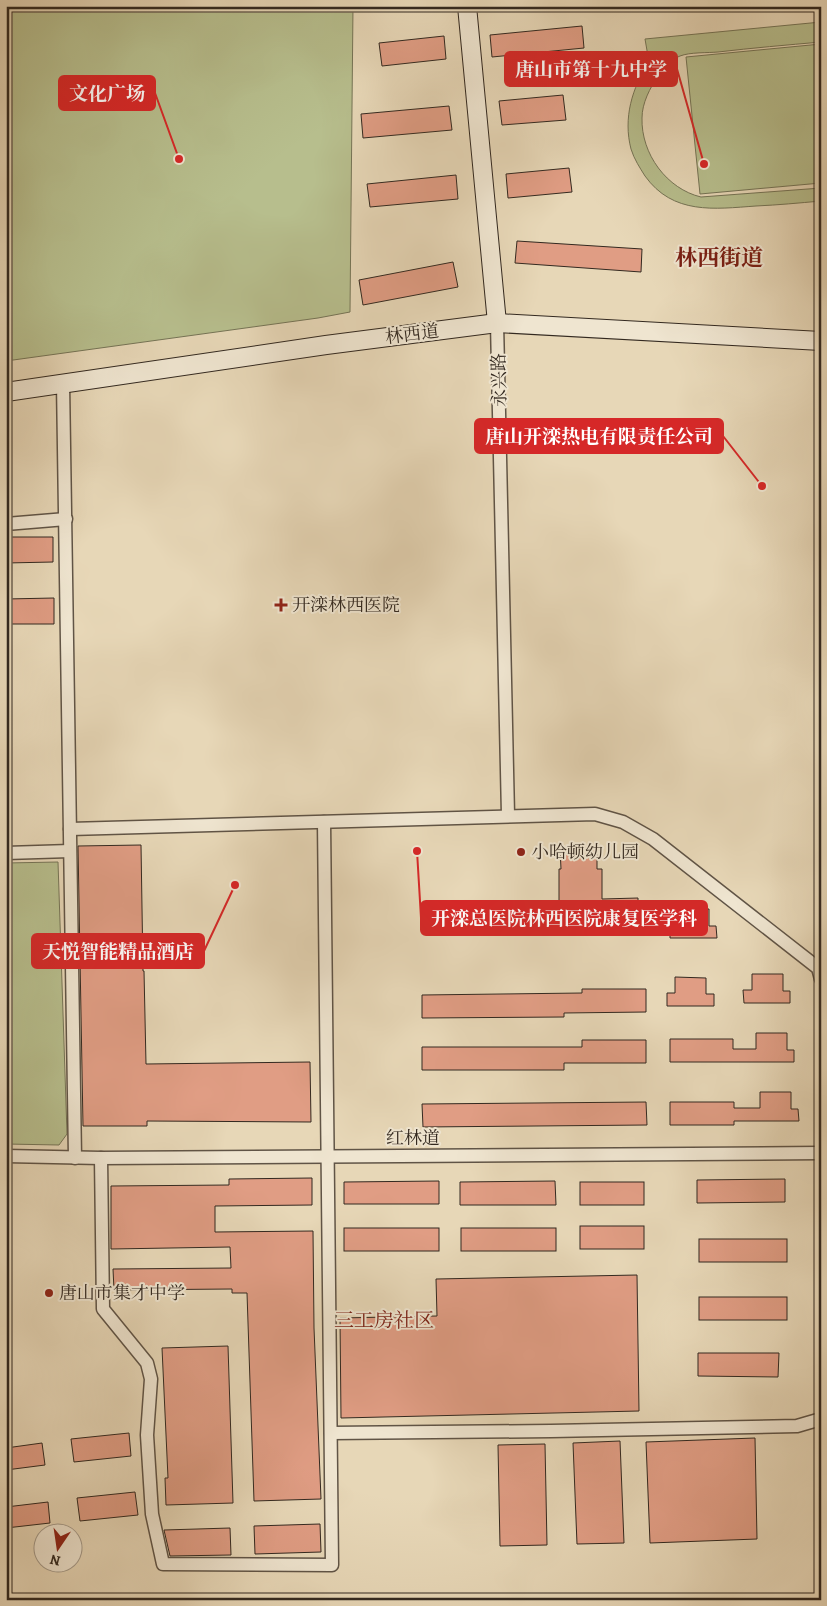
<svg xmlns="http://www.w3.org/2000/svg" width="827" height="1606" viewBox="0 0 827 1606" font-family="Alegreya,'Noto Serif SC',serif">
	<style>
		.green { fill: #b7be8d; stroke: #757456 }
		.building { fill: #e09d84; stroke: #332920 }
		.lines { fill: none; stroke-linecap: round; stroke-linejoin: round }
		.street-casing { stroke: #605446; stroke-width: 15 }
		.secondary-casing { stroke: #332920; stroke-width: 20 }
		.street { stroke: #efe5d0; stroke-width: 12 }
		.secondary { stroke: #efe5d0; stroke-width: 18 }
		.poi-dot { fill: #8f2418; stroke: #efe5d0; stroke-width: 2 }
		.labels { text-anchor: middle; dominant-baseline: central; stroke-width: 4; stroke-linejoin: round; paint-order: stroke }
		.street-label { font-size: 18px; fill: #332920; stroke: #efe5d0 }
		.poi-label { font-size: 18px; fill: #332920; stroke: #efe5d0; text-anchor: start }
		.quarter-label { font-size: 20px; fill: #7a1f14; stroke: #efe5d0 }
		.district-label { font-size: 22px; font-weight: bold; fill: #7a1f14; stroke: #efe5d0 }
		.leader { fill: none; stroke: #d62828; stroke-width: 2 }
		.callout-dot { fill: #d62828; stroke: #efe5d0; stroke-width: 2 }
		.callout { fill: #d62828; stroke: #d62828; stroke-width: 2 }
		.callout-label { font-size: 19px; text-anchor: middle; font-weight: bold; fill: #fff }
	</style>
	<rect width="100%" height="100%" fill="#e7d7b7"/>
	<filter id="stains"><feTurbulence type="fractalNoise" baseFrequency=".004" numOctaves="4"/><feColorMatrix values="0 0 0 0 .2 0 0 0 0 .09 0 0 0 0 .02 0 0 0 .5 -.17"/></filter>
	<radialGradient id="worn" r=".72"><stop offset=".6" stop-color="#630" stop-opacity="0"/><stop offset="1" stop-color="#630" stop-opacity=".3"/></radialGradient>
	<!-- green -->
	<g class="green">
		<polygon points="6,6 353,6 350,312 318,318 6,361"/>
		<path d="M821 22V42C787 45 752 48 718 52 708 53 690 52 680 56 672 59 663 69 658 76 650 88 642 103 642 118 641 154 667 189 701 197L821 188V201C799 203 778 205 756 206 714 209 673 215 645 176 640 168 634 159 631 149 623 118 632 88 649 62L645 39Z"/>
		<polygon points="821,44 821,183 700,194 686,57"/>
		<polygon points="58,862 67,1134 59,1145 6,1144 6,863"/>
	</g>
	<!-- building -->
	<g class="building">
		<polygon points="582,26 584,48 492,57 490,35"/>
		<polygon points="444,36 446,59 382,66 379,43"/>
		<polygon points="563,95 566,120 502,125 499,101"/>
		<polygon points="449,106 452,130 363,138 361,114"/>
		<polygon points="569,168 572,192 508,198 506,174"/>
		<polygon points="456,175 458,199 370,207 367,184"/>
		<polygon points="517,241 642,249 641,272 515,263"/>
		<polygon points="453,262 458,287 363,305 359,280"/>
		<polygon points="6,537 53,537 53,562 6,563"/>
		<polygon points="54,598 54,624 6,624 6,599"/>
		<polygon points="141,845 143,971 144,971 146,1064 310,1062 311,1122 147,1121 147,1126 83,1126 78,846"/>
		<polygon points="560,848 597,848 597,869 602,869 602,899 638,898 638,915 559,916 559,869 561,869"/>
		<polygon points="678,909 709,909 709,926 716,926 717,938 670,938 670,925 678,925"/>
		<polygon points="752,974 783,974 783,991 790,991 790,1003 744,1003 743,990 752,990"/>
		<polygon points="675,977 706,978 706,994 714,994 714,1006 667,1006 667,993 675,993"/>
		<polygon points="582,989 646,989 646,1012 564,1013 564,1017 422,1018 422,995 582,993"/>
		<polygon points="756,1033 787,1033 787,1050 794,1050 794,1062 670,1062 670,1039 733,1039 733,1049 756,1049"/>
		<polygon points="582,1040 646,1040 646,1063 564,1063 564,1070 422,1070 422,1047 582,1047"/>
		<polygon points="760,1092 791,1092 791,1109 798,1109 799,1121 734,1121 734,1125 670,1125 670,1102 734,1102 734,1108 760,1108"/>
		<polygon points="646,1102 647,1125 423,1127 422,1104"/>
		<polygon points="312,1178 312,1205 215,1206 215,1232 313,1231 314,1328 321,1499 254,1501 247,1293 232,1293 232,1289 114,1290 113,1269 231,1268 230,1247 111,1249 111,1186 229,1185 229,1179"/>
		<polygon points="785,1179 785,1202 697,1203 697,1180"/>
		<polygon points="439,1181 439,1204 344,1204 344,1182"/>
		<polygon points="555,1181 556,1205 460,1205 460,1182"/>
		<rect x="580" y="1182" width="64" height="23"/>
		<rect x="580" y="1226" width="64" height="23"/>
		<rect x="344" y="1228" width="95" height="23"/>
		<rect x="461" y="1228" width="95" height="23"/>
		<rect x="699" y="1239" width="88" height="23"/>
		<polygon points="637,1275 639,1411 341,1418 340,1318 437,1316 436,1279"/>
		<rect x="699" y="1297" width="88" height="23"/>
		<polygon points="228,1346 233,1503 166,1505 165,1478 168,1478 162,1348"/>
		<polygon points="698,1353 779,1353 778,1377 698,1376"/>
		<polygon points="129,1433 131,1456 74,1462 71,1439"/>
		<polygon points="755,1438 757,1539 650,1543 646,1442"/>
		<polygon points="620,1441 624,1543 577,1544 573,1443"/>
		<polygon points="42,1443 45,1465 6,1470 6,1448"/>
		<polygon points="545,1444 547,1545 500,1546 498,1445"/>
		<polygon points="135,1492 138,1515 80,1521 77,1498"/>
		<polygon points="48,1502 50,1523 6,1528 6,1507"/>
		<polygon points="320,1524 321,1552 255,1554 254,1526"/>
		<polygon points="230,1528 231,1555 170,1556 164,1530"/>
	</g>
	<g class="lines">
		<!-- street casing -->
		<g class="street-casing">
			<g id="street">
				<polyline points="497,323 508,815"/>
				<polyline points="63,383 75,1158"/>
				<polyline points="6,524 66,519"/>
				<polyline points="70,829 595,814 623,822 653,839 818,968 821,979"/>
				<polyline points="6,853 70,851"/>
				<polyline points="6,1156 101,1158 821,1153"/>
				<polyline points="101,1158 103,1309 147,1363 151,1379 147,1435 152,1514 163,1564 332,1565 324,822"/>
				<polyline points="331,1433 551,1431 797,1426 821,1419"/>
			</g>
		</g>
		<!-- secondary casing -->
		<g class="secondary-casing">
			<g id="secondary">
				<polyline points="467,6 497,323"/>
				<polyline points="6,392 326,345 497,323 821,341"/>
			</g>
		</g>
		<!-- street -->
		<use href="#street" class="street"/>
		<!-- secondary -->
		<use href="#secondary" class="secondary"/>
	</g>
	<!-- markers -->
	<g class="poi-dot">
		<path d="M278.5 597.5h5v5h5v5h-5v5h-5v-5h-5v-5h5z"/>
		<circle cx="521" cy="852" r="5"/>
		<circle cx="49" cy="1293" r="5"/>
	</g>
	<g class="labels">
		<!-- street labels -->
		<g class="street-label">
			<text transform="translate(412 334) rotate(-7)">林西道</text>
			<text transform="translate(499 380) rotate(-91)">永兴路</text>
			<text x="413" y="1138">红林道</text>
		</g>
		<!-- poi labels -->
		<g class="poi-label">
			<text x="292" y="605">开滦林西医院</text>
			<text x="531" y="852">小哈顿幼儿园</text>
			<text x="59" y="1293">唐山市集才中学</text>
		</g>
		<!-- quarter labels -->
		<g class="quarter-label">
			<text x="384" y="1320">三工房社区</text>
		</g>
		<!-- district labels -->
		<g class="district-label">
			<text x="719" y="258">林西街道</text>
		</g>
	</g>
	<!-- callouts -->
	<path class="leader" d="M704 164L677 69M179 159L155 93M762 486L723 436M417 851L421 918M235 885L204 951"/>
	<g class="callout-dot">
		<circle cx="704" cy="164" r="5"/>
		<circle cx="179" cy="159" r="5"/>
		<circle cx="762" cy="486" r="5"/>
		<circle cx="417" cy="851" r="5"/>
		<circle cx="235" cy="885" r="5"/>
	</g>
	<g class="callout">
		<rect x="505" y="52" width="172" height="34" rx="5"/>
		<rect x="59" y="76" width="96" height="34" rx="5"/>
		<rect x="475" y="419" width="248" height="34" rx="5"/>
		<rect x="421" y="901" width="286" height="34" rx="5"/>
		<rect x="32" y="934" width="172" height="34" rx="5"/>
	</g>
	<g class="callout-label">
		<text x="591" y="76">唐山市第十九中学</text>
		<text x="107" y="100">文化广场</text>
		<text x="599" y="443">唐山开滦热电有限责任公司</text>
		<text x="564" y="925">开滦总医院林西医院康复医学科</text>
		<text x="118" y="958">天悦智能精品酒店</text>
	</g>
	<!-- margin -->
	<rect width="827" height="1606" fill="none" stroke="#e7d7b7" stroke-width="25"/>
	<rect x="8" y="8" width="812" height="1591" fill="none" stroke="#332920" stroke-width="2.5"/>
	<rect x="12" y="12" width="802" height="1581" fill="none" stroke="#332920"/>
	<!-- north arrow -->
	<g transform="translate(58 1548) rotate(193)"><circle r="24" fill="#efe5d0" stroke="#a49a8a"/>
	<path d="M0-4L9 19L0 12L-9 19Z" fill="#8f2418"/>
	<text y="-8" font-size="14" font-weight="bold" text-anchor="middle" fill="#332920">N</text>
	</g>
	<rect width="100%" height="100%" filter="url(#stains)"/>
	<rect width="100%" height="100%" fill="url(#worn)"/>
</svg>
